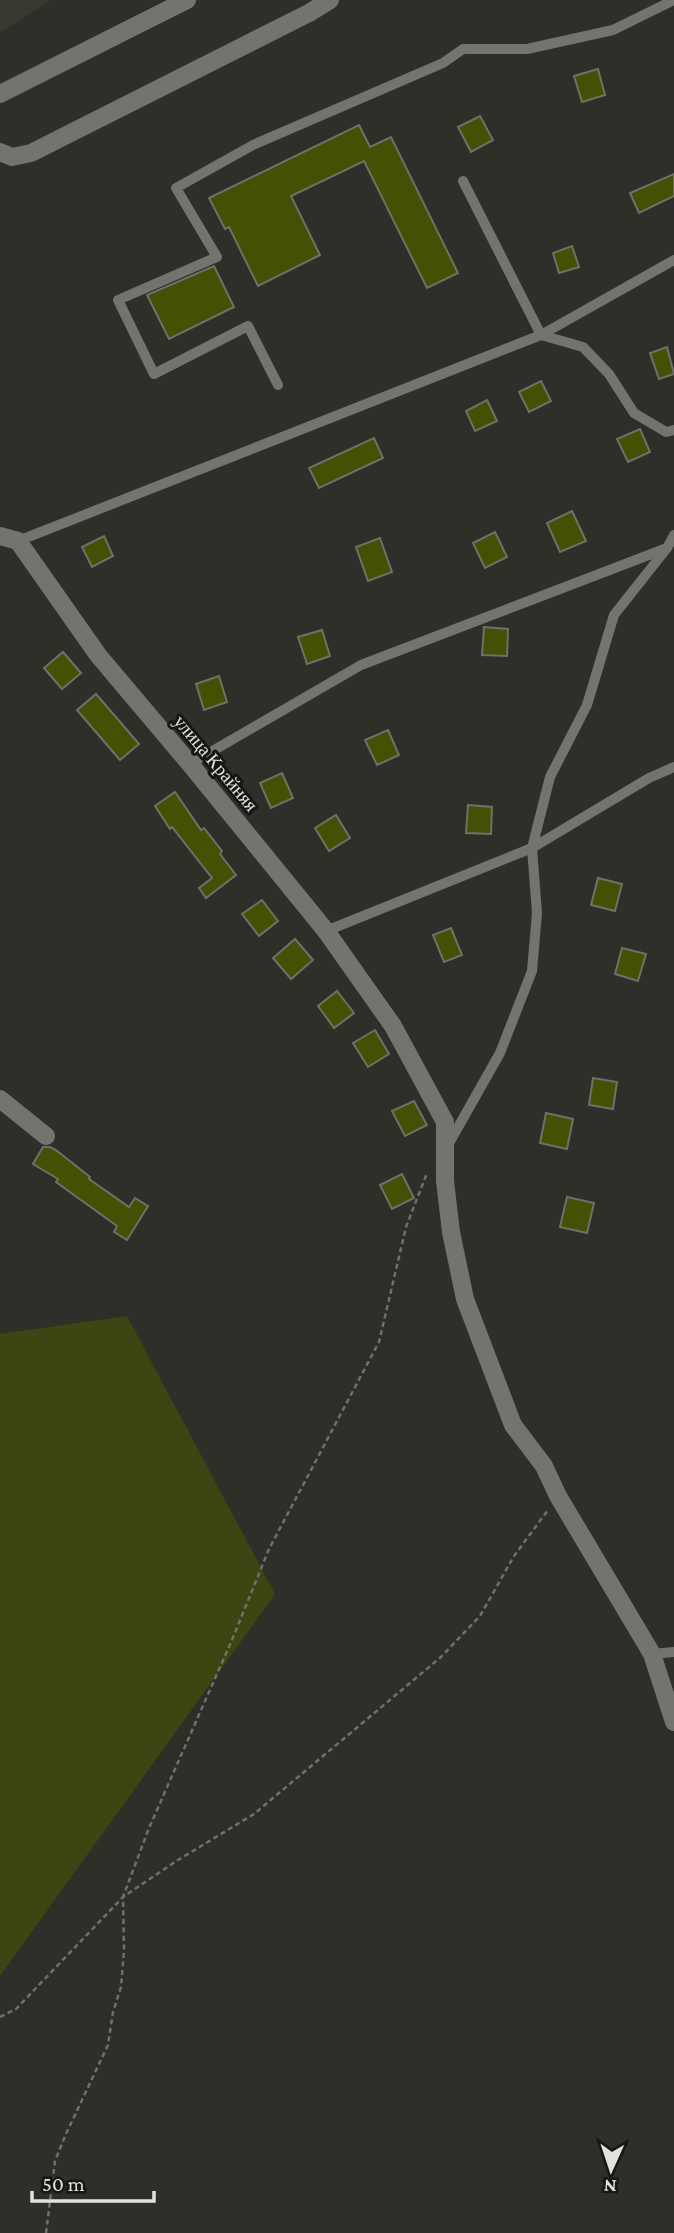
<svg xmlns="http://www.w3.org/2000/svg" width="674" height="2233" viewBox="0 0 674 2233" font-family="'Crimson Pro',serif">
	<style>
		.built { fill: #373a2f }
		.green { fill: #3b4613 }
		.building { fill: #445104; stroke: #6e7069; stroke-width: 2 }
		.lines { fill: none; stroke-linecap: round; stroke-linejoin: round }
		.path { stroke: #70716b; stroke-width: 2.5; stroke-dasharray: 5 3.5; stroke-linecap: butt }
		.lane { stroke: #72746d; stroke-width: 10 }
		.street { stroke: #72746d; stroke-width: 18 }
		.labels { text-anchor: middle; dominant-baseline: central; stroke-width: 6; stroke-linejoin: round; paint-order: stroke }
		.street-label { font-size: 19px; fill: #e2e3df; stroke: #161714 }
	</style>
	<rect width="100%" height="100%" fill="#2d2f28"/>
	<!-- built -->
	<polygon class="built" points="0,0 51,0 0,33"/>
	<!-- green -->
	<polygon class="green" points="127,1316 275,1594 0,1976 0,1334"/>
	<!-- building -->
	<g class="building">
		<polygon points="598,69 605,95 582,102 574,76"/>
		<polygon points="480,116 493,140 471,152 458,127"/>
		<polygon points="359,125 370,147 391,137 458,273 427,288 364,161 291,196 320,255 258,286 229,227 225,229 209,198"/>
		<polygon points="674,174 674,196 639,213 630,193"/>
		<polygon points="572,246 579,267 559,273 553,253"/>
		<polygon points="214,266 234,307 169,339 147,295"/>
		<polygon points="667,347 674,374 659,379 650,353"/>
		<polygon points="541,381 551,401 529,412 519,392"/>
		<polygon points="487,400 497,421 475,431 466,411"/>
		<polygon points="640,429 650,452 628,462 617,439"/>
		<polygon points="374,438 383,458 319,488 309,468"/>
		<polygon points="572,511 586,541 560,552 547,523"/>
		<polygon points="495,532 507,557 485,568 473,543"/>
		<polygon points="104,536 113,556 92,567 82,547"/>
		<polygon points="380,538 392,572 368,581 356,547"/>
		<polygon points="484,627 508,629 507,656 482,655"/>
		<polygon points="322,630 330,656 307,664 298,637"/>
		<polygon points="63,652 81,673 62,689 44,668"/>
		<polygon points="219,676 227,702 204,710 196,684"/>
		<polygon points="96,694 139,744 120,760 77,710"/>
		<polygon points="388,730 399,755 377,765 365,740"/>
		<polygon points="282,773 293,798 271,808 260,783"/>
		<polygon points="175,792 201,830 204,828 222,851 220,854 236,875 206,898 199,888 212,878 172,827 170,829 155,806"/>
		<polygon points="468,805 492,807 491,834 466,833"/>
		<polygon points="336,815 350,838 329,851 315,828"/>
		<polygon points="598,878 622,884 615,911 591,905"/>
		<polygon points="262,900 278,921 259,936 242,914"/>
		<polygon points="451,928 462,955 444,962 433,935"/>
		<polygon points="295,939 313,960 291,979 273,958"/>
		<polygon points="622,948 646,954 638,981 615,974"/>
		<polygon points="337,991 354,1013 334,1028 318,1006"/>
		<polygon points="375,1030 389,1054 368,1067 353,1043"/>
		<polygon points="593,1078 617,1082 613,1109 589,1105"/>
		<polygon points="414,1101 427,1125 405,1136 392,1111"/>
		<polygon points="546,1113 573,1119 567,1149 540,1143"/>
		<polygon points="43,1147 50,1147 56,1150 90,1177 89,1179 129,1207 135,1198 148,1206 127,1240 114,1232 117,1226 56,1182 58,1179 33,1164"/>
		<polygon points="402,1174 414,1198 392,1209 380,1185"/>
		<polygon points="567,1197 594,1203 587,1233 560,1227"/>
	</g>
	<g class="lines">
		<!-- path -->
		<g class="path">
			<polyline points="0,2017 16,2009 123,1897 178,1860 254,1814 441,1657 480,1616 514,1556 548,1510"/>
			<polyline points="46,2233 55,2161 65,2136 108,2045 113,2012 121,1987 124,1950 123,1897 149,1828 232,1640 269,1549 379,1342 406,1227 427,1173"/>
		</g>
		<!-- lane -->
		<g class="lane">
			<polyline points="541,335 583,347 609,374 634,413 666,432 674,430"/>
			<polyline points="541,335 674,260"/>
			<polyline points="278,385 248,326 154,374 118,300 217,257 176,188 253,145 443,63 463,49 527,49 613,30 674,0"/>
			<polyline points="18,541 541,335 463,181"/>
			<polyline points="190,764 361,665 667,548 674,535"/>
			<polyline points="326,931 532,848 649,778 674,767"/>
			<polyline points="448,1145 500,1053 532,971 537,913 532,848 550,777 587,705 614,615 667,548"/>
			<polyline points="652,1654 674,1652"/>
		</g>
		<!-- street -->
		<g class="street">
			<polyline points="0,94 187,0"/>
			<polyline points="0,152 12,157 31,153 309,13 330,0"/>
			<polyline points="0,536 18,541 98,655 190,764 326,931 393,1026 445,1122 445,1181 451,1232 465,1299 513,1425 544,1466 558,1496 652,1654 674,1722"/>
			<polyline points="0,1099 46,1136"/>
		</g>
	</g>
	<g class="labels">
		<!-- street labels -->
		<g class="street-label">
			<text transform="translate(216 763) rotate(50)">улица Крайняя</text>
		</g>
	</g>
	<!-- north arrow -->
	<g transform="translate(611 2170) rotate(183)" stroke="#161714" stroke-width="5" paint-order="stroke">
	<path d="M0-5L12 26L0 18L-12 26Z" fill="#e2e3df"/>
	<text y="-10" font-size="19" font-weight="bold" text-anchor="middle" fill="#e2e3df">N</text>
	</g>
	<!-- scale -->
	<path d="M32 2191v10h122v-10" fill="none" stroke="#e2e3df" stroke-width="3.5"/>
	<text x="42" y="2191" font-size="21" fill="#e2e3df" stroke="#161714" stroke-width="5" paint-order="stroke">50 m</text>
</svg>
